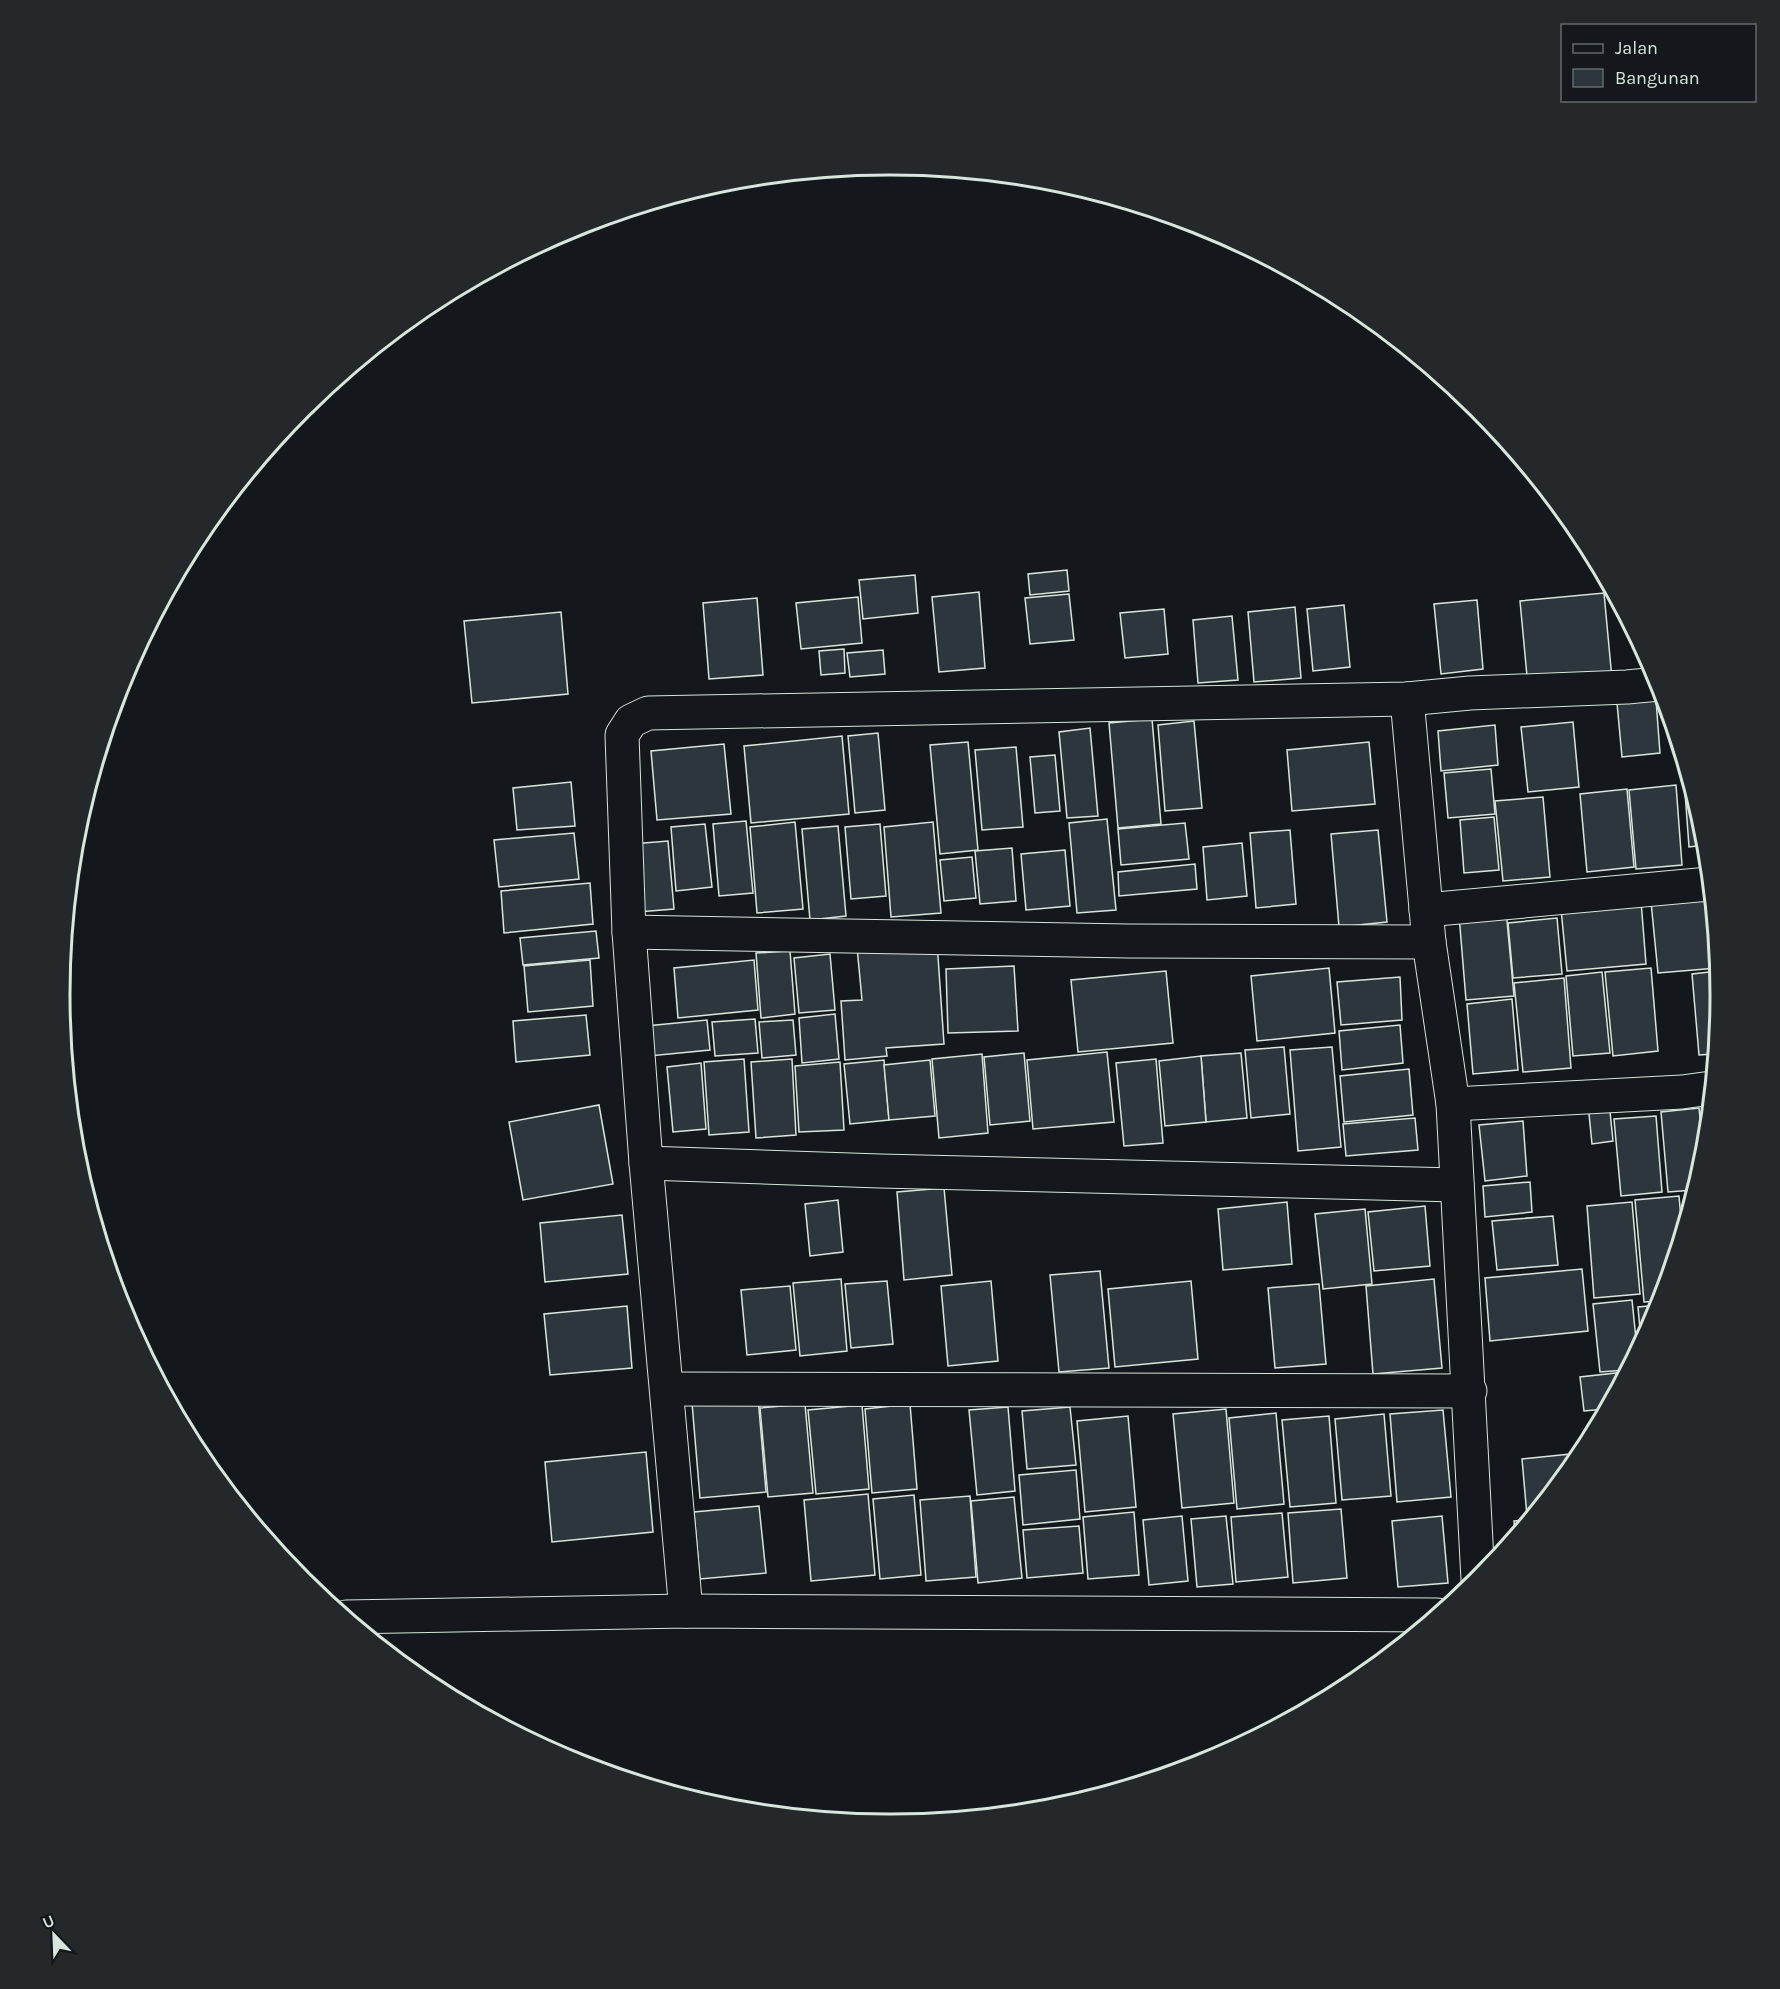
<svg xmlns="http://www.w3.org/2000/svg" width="1780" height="1989" viewBox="0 0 1780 1989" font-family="Karla,sans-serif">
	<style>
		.building { fill: #2c363c; stroke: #d8e6dc; stroke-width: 1.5 }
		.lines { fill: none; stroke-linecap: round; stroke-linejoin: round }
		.minor-casing { stroke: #d8e6dc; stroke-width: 35 }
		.minor { stroke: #14181c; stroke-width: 33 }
		.rim { fill: none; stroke: #d8e6dc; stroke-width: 3 }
	</style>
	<rect width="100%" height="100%" fill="#14181c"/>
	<!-- building -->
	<g class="building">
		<polygon points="1067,570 1069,591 1030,595 1028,574"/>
		<polygon points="915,575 918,613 863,619 859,580"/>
		<polygon points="979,592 985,668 939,672 932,597"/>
		<polygon points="1604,593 1612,679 1528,687 1520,601"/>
		<polygon points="1069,594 1074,640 1030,644 1025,598"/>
		<polygon points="858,597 862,643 801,649 796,603"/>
		<polygon points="757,598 763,675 709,679 703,603"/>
		<polygon points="1477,600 1483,669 1441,674 1434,604"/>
		<polygon points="1344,605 1350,667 1313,671 1307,609"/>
		<polygon points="1295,607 1301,678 1254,682 1248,612"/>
		<polygon points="1164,609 1168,654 1125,658 1120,613"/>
		<polygon points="561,612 568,694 472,703 464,621"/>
		<polygon points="1232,616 1238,680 1198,683 1193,620"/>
		<polygon points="844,649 845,673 821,675 819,651"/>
		<polygon points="883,650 885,674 850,677 847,653"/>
		<polygon points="1656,700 1660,753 1622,757 1617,703"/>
		<polygon points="1152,719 1161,824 1118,828 1109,723"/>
		<polygon points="1194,721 1202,808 1165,811 1158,725"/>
		<polygon points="1573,722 1579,787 1528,792 1521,727"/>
		<polygon points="1495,725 1498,765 1441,771 1438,731"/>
		<polygon points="1090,728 1098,816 1067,818 1059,732"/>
		<polygon points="878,733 885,810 855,813 848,736"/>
		<polygon points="842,736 849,814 751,823 744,746"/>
		<polygon points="968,742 978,850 940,854 930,745"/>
		<polygon points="1369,742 1375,804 1292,811 1287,750"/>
		<polygon points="724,744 731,814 657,820 651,751"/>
		<polygon points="1016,747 1023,827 982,830 975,750"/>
		<polygon points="1055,755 1060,811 1035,813 1030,757"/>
		<polygon points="1491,769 1495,814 1448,818 1444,773"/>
		<polygon points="571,782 575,826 517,830 513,788"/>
		<polygon points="1676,785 1682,865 1636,869 1629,790"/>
		<polygon points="1627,789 1634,867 1587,872 1580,794"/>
		<polygon points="1691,791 1704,833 1705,845 1689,847 1685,792"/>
		<polygon points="1543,797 1550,877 1503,881 1495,801"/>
		<polygon points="1494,817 1499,870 1464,873 1460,820"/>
		<polygon points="1107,819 1116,910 1077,913 1069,823"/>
		<polygon points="746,821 753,893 719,896 713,824"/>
		<polygon points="795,822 803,909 757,913 750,827"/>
		<polygon points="933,822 941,913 891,917 884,827"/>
		<polygon points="1185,823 1189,859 1121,865 1118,829"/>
		<polygon points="705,824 712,887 676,891 671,827"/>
		<polygon points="880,824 886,896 851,899 845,827"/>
		<polygon points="838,826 846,916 810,920 802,829"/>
		<polygon points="1290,830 1296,904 1256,908 1250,833"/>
		<polygon points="1378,830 1387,922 1339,927 1331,834"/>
		<polygon points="574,833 579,879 499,887 494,840"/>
		<polygon points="668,841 674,909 638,912 632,844"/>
		<polygon points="1242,843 1247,896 1207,900 1203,847"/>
		<polygon points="1012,848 1016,901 980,904 975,851"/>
		<polygon points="1065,850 1070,906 1026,910 1021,854"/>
		<polygon points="972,857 976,898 944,901 940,860"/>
		<polygon points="1195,864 1197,889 1119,896 1118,872"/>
		<polygon points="590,883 593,924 504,933 501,891"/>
		<polygon points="1710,897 1717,968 1658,973 1651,902"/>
		<polygon points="1641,901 1646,964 1567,971 1561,909"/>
		<polygon points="1506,910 1514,996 1466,1000 1459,915"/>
		<polygon points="1557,918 1562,974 1513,978 1508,923"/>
		<polygon points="596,931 599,958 523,965 520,938"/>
		<polygon points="937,942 944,1044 886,1048 887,1056 845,1060 841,1001 862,1000 857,947"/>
		<polygon points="790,951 795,1014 761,1018 756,953"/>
		<polygon points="830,954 835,1010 799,1013 794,958"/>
		<polygon points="590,960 593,1006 528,1012 524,966"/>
		<polygon points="754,960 758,1010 678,1018 674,968"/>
		<polygon points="1014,966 1018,1031 948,1033 946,969"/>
		<polygon points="1329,968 1335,1033 1257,1041 1251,976"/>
		<polygon points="1651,968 1658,1051 1613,1056 1605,972"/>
		<polygon points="1166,971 1173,1043 1078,1052 1071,980"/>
		<polygon points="1718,971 1720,995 1714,1054 1699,1055 1692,974"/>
		<polygon points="1602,972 1610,1053 1573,1056 1566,976"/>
		<polygon points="1400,977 1402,1020 1341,1025 1337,982"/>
		<polygon points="1564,978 1571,1068 1523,1072 1514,983"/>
		<polygon points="1512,999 1518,1070 1473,1074 1467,1004"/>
		<polygon points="835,1014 839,1059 802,1063 799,1018"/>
		<polygon points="586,1015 590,1055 516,1062 513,1021"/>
		<polygon points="755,1019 758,1053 715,1056 712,1022"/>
		<polygon points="707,1020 710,1050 649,1056 646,1026"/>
		<polygon points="793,1020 796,1055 762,1058 759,1022"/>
		<polygon points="1400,1025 1403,1063 1342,1070 1339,1031"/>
		<polygon points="1284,1047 1290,1114 1251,1118 1245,1050"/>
		<polygon points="1332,1047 1341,1147 1298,1151 1290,1050"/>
		<polygon points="1107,1052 1114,1122 1033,1129 1027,1060"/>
		<polygon points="1024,1053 1030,1121 990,1125 984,1057"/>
		<polygon points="1241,1053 1247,1118 1206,1122 1201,1056"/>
		<polygon points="982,1054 988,1133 939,1138 932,1059"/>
		<polygon points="1201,1056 1206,1122 1165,1126 1159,1061"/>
		<polygon points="744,1059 749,1132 709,1135 704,1062"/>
		<polygon points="792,1059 796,1135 756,1138 751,1062"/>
		<polygon points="1156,1059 1163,1143 1124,1146 1116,1063"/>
		<polygon points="884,1060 889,1120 850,1124 844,1064"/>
		<polygon points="930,1060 935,1116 889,1120 884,1065"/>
		<polygon points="840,1062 844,1130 799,1132 795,1066"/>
		<polygon points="701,1063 706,1129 673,1132 667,1067"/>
		<polygon points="1409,1069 1413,1115 1344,1122 1340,1076"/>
		<polygon points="1609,1102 1613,1141 1592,1144 1588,1104"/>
		<polygon points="1709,1104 1705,1143 1702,1105"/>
		<polygon points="599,1105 613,1184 523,1200 509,1122"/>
		<polygon points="1699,1108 1704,1157 1694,1190 1668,1192 1661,1112"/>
		<polygon points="1656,1116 1662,1192 1621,1196 1614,1119"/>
		<polygon points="1415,1118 1418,1150 1346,1156 1343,1124"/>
		<polygon points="1523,1121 1527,1176 1485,1181 1479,1125"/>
		<polygon points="1530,1182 1532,1212 1485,1217 1483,1186"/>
		<polygon points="944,1188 952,1275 904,1280 897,1192"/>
		<polygon points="1679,1196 1682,1230 1660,1301 1644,1302 1635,1200"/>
		<polygon points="838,1200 843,1252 810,1256 805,1204"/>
		<polygon points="1287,1202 1292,1264 1223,1270 1218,1209"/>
		<polygon points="1632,1202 1640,1294 1594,1298 1587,1206"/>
		<polygon points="1425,1206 1430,1266 1374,1271 1368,1212"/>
		<polygon points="1365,1209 1372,1284 1323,1289 1315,1214"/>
		<polygon points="622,1215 628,1274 545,1282 540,1223"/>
		<polygon points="1553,1216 1558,1265 1497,1270 1492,1221"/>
		<polygon points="1582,1269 1588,1331 1490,1341 1485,1278"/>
		<polygon points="1100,1271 1109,1368 1059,1372 1050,1275"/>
		<polygon points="841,1279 847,1351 800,1356 793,1283"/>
		<polygon points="1434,1279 1442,1368 1373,1374 1366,1286"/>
		<polygon points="887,1281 893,1344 851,1348 845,1284"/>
		<polygon points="991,1281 998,1361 948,1366 941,1286"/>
		<polygon points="1191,1281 1198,1359 1115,1367 1108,1289"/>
		<polygon points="1319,1284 1326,1364 1275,1368 1268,1288"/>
		<polygon points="790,1286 796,1350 747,1355 741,1290"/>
		<polygon points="1632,1300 1637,1349 1626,1370 1600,1372 1593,1304"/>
		<polygon points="1659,1305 1657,1312 1641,1341 1638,1307"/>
		<polygon points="627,1306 632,1368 550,1375 544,1314"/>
		<polygon points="1625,1372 1605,1409 1584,1411 1580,1377"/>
		<polygon points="758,1397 766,1492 700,1498 692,1403"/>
		<polygon points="805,1404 813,1493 768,1497 760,1408"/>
		<polygon points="910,1404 917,1489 872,1493 865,1409"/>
		<polygon points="862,1405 869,1489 816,1494 808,1410"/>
		<polygon points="1008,1407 1015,1491 977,1495 969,1410"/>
		<polygon points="1070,1407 1076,1465 1027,1469 1022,1411"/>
		<polygon points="1226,1409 1234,1503 1182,1508 1173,1414"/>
		<polygon points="1443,1410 1451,1497 1397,1502 1390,1414"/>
		<polygon points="1276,1413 1284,1504 1237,1509 1229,1418"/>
		<polygon points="1384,1414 1391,1496 1342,1500 1335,1419"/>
		<polygon points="1128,1416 1136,1507 1085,1512 1077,1421"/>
		<polygon points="1329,1416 1336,1503 1290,1507 1282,1420"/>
		<polygon points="646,1452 653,1532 552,1542 545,1462"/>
		<polygon points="1581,1453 1531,1515 1527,1516 1522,1459"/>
		<polygon points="1076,1470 1080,1519 1023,1525 1019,1475"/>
		<polygon points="868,1494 875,1575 811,1581 804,1500"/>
		<polygon points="914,1495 921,1575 880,1579 873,1499"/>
		<polygon points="970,1496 976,1577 926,1581 920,1500"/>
		<polygon points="1014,1497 1022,1578 978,1583 971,1501"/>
		<polygon points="759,1506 766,1573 700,1579 694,1512"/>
		<polygon points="1341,1509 1347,1578 1293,1583 1288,1513"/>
		<polygon points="1134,1512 1139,1575 1088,1579 1083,1517"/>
		<polygon points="1282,1513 1288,1577 1236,1582 1231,1517"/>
		<polygon points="1182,1516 1188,1581 1149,1585 1143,1520"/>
		<polygon points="1226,1516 1233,1584 1197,1587 1191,1519"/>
		<polygon points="1442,1516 1448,1583 1398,1587 1392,1521"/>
		<polygon points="1527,1520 1515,1535 1514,1521"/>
		<polygon points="1079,1526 1083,1573 1027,1578 1023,1530"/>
	</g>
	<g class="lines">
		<!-- minor casing -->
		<g class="minor-casing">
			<g id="minor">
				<polyline points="1407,699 1429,942 1453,1104 1478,1580"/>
				<polyline points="1426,910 1709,884"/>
				<polyline points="629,932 1128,941 1429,942"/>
				<polyline points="1453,1104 1682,1092 1711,1088"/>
				<polyline points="646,1163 880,1171 1457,1185"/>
				<polyline points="667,1389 1470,1391"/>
				<polyline points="686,1611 646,1163 629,932 622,735 631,721 648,713 1407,699 1470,693 1627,687 1659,684"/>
				<polyline points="346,1617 686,1611 1437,1615"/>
			</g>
		</g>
		<!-- minor -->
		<use href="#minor" class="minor"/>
	</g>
	<!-- crop -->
	<path d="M0 0H1780V1989H0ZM889 175H891A819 819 0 0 1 1710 994V995A819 819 0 0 1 891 1814H889A819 819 0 0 1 70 995V994A819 819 0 0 1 889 175Z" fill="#24282b" fill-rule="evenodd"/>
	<path class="rim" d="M889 175H891A819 819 0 0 1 1710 994V995A819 819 0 0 1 891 1814H889A819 819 0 0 1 70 995V994A819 819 0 0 1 889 175Z"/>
	<!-- legend -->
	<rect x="1561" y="24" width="195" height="78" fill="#14181c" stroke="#626a69" stroke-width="1.5"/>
	<rect x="1573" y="44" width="30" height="9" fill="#14181c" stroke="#626a69" stroke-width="1.5"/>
	<text x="1615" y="54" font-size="18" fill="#d8e6dc">Jalan</text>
	<rect x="1573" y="69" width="30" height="18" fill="#2c363c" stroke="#626a69" stroke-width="1.5"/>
	<text x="1615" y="84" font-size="18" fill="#d8e6dc">Bangunan</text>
	<!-- north arrow -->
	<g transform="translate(54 1935) rotate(337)" stroke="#14181c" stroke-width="4.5" paint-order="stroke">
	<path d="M0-4.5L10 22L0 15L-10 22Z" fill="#d8e6dc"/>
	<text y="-9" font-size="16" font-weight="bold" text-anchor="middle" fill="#d8e6dc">U</text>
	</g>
</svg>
